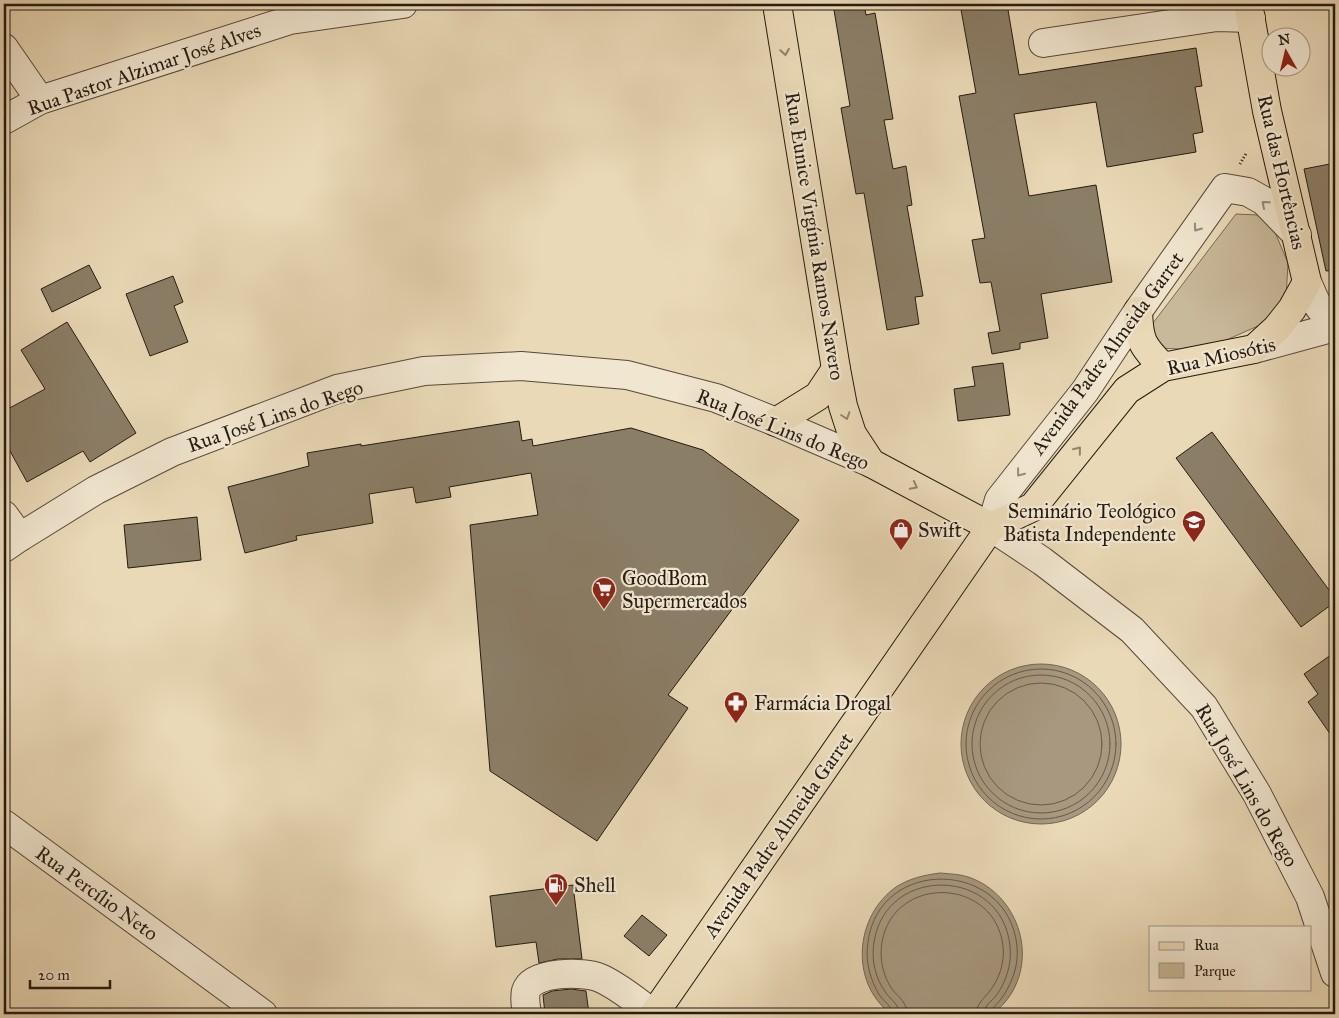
<svg xmlns="http://www.w3.org/2000/svg" width="1339" height="1018" viewBox="0 0 1339 1018" font-family="'IM FELL Great Primer',serif">
	<style>
		.green { fill: #c9b99b; stroke: #776a56 }
		.water { fill: #a7987f; stroke: #736653 }
		.lines { fill: none; stroke-linecap: round; stroke-linejoin: round }
		.shore { stroke: #665a48; stroke-width: 1 }
		.building { fill: #8b7e67; stroke: #251b11 }
		.minor-casing { stroke: #564a3a; stroke-width: 30 }
		.major-casing { stroke: #251b11; stroke-width: 30 }
		.path { stroke: #251b11; stroke-width: 3; stroke-dasharray: 1 2.5; stroke-linecap: butt }
		.minor { stroke: #f1e6d0; stroke-width: 28 }
		.major { stroke: #ead9b7; stroke-width: 28 }
		.oneway { stroke: #91846c }
		.oneway2 { stroke: #958b7a }
		.labels { text-anchor: middle; dominant-baseline: central; stroke-width: 4.5; stroke-linejoin: round; paint-order: stroke }
		.street-label { font-size: 20px; fill: #251b11; stroke: #f1e6d0 }
		.poi-label { font-size: 20px; fill: #251b11; stroke: #f1e6d0; text-anchor: start }
	</style>
	<rect width="100%" height="100%" fill="#ead9b7"/>
	<filter id="stains"><feTurbulence type="fractalNoise" baseFrequency=".004" numOctaves="4"/><feColorMatrix values="0 0 0 0 .2 0 0 0 0 .09 0 0 0 0 .02 0 0 0 .5 -.17"/></filter>
	<radialGradient id="worn" r=".72"><stop offset=".6" stop-color="#630" stop-opacity="0"/><stop offset="1" stop-color="#630" stop-opacity=".3"/></radialGradient>
	<!-- green -->
	<polygon class="green" points="1236,214 1258,215 1274,230 1288,263 1286,299 1267,322 1224,341 1180,349 1158,348 1150,327"/>
	<!-- water -->
	<g class="water">
		<circle cx="1041" cy="744" r="80"/>
		<path d="M940 873C950 874 961 874 971 878 1016 895 1037 952 1011 994 1006 1002 1000 1008 993 1014H891C849 982 855 916 896 887 910 878 925 875 940 873Z"/>
	</g>
	<g class="lines">
		<!-- shore -->
		<g class="shore">
			<circle cx="1041" cy="744" r="75"/>
			<circle cx="1041" cy="744" r="69"/>
			<circle cx="1041" cy="744" r="61"/>
			<path d="M893 1014C892 1007 885 1002 880 996 870 980 865 961 868 942 879 856 1008 859 1017 946 1019 965 1012 984 1001 999 997 1005 991 1008 990 1014"/>
			<path d="M899 1014C899 1004 891 1000 886 993 875 978 871 960 874 942 886 864 1002 867 1010 946 1012 964 1006 982 996 996 991 1002 984 1005 984 1014"/>
			<path d="M907 1014C907 1002 899 998 892 989 883 976 879 958 882 942 894 874 995 877 1003 946 1005 962 999 980 989 992 983 1000 977 1003 976 1014"/>
		</g>
	</g>
	<!-- building -->
	<g class="building">
		<polygon points="833,4 864,4 866,15 875,13 893,119 884,120 893,169 906,166 912,205 907,206 923,296 915,297 919,324 887,330 864,193 856,194 841,108 850,106"/>
		<polygon points="960,4 1007,4 1019,75 1196,48 1202,86 1195,87 1203,132 1193,134 1196,152 1107,167 1096,102 1014,114 1029,196 1096,185 1112,282 1041,294 1048,338 1020,343 1020,349 992,354 988,333 1000,331 991,282 980,283 972,240 985,238 959,96 976,93"/>
		<polygon points="1335,163 1335,270 1326,271 1304,169"/>
		<polygon points="89,265 101,288 52,312 41,289"/>
		<polygon points="173,276 183,302 174,306 188,342 150,356 126,294"/>
		<polygon points="67,322 136,433 90,462 83,451 27,482 4,440 4,411 45,389 21,350"/>
		<polygon points="1003,363 1010,415 958,421 954,389 975,386 972,367"/>
		<polygon points="519,421 522,441 532,439 533,446 631,428 703,450 799,520 668,695 688,708 597,841 490,771 470,525 538,515 531,473 449,487 451,497 416,503 413,487 369,494 373,523 296,536 297,540 245,553 228,487 309,466 307,453 361,444 361,446"/>
		<polygon points="1212,432 1335,598 1335,602 1301,627 1176,458"/>
		<polygon points="197,517 201,560 128,568 124,525"/>
		<polygon points="1335,652 1335,741 1308,702 1318,694 1304,674"/>
		<polygon points="573,885 582,959 558,959 539,963 536,942 496,947 490,896"/>
		<polygon points="642,915 667,935 649,956 624,936"/>
		<polygon points="571,989 586,991 589,1014 545,1014 543,995 552,991"/>
	</g>
	<g class="lines">
		<!-- minor casing -->
		<g class="minor-casing">
			<g id="minor">
				<polyline points="1043,43 1217,17 1251,18"/>
				<polyline points="4,48 40,100"/>
				<polyline points="4,120 40,100 290,20 403,4"/>
				<polyline points="1297,235 1264,201 1248,192 1225,188 1138,311 1085,391 999,500 991,527 1042,561 1132,630 1204,707 1257,794 1310,897 1335,973"/>
				<path d="M1307 282C1314 297 1318 314 1335 319"/>
				<polyline points="1254,349 1335,327"/>
				<polyline points="4,515 20,537"/>
				<polyline points="4,548 20,537 96,490 172,452 337,389 424,371 521,366 627,375 716,398 776,422 871,463"/>
				<polyline points="4,824 263,1014"/>
				<path d="M527 1014C526 1007 524 999 526 991 532 971 584 971 600 978 619 986 637 1002 654 1014"/>
			</g>
		</g>
		<!-- major casing -->
		<g class="major-casing">
			<g id="major">
				<polyline points="777,4 836,369 843,406 852,434 871,463 991,527"/>
				<path d="M1138 311C1139 341 1142 346 1163 367"/>
				<polyline points="776,422 818,396 836,369"/>
				<polyline points="654,1014 991,527 1033,507 1127,390 1163,367 1254,349 1277,328 1292,309 1307,282 1267,111 1248,4"/>
			</g>
		</g>
		<!-- path -->
		<polyline class="path" points="1240,164 1247,152"/>
		<!-- minor -->
		<use href="#minor" class="minor"/>
		<!-- major -->
		<use href="#major" class="major"/>
	</g>
	<!-- one-way arrows -->
	<defs><path id="oneway-chevron" d="M-2-3.5L2.5 0L-2 3.5" fill="none" stroke-width="1.6" stroke-linecap="round" stroke-linejoin="round" transform="scale(1.25)"/></defs>
	<g class="oneway">
		<use href="#oneway-chevron" transform="translate(785 52) rotate(81)"/>
		<use href="#oneway-chevron" transform="translate(846 416) rotate(72)"/>
		<use href="#oneway-chevron" transform="translate(1078 450) rotate(-51)"/>
		<use href="#oneway-chevron" transform="translate(914 486) rotate(28)"/>
	</g>
	<g class="oneway2">
		<use href="#oneway-chevron" transform="translate(1265 204) rotate(-139)"/>
		<use href="#oneway-chevron" transform="translate(1197 228) rotate(126)"/>
		<use href="#oneway-chevron" transform="translate(1020 473) rotate(128)"/>
	</g>
	<!-- icons -->
	<defs>
		<g id="school-pin" transform="scale(1.25)"><path d="M0 17L-7.5 6A9.5 9.5 0 1 1 7.5 6Z" fill="#8f2418" stroke="#f1e6d0"/><path d="M0-5L7-2L0 1L-7-2ZM-4 1L0 2.5L4 1V4Q0 6-4 4Z" fill="#fff"/></g>
		<g id="shop-pin" transform="scale(1.25)"><path d="M0 17L-7.5 6A9.5 9.5 0 1 1 7.5 6Z" fill="#8f2418" stroke="#f1e6d0"/><path d="M-5-2.5h2.3a2.7 3.5 0 0 1 5.4 0H5L5.5 6h-11ZM-1.5-2.5h3a1.5 2.3 0 0 0-3 0Z" fill="#fff"/></g>
		<g id="supermarket-pin" transform="scale(1.25)"><path d="M0 17L-7.5 6A9.5 9.5 0 1 1 7.5 6Z" fill="#8f2418" stroke="#f1e6d0"/><path d="M-6-5.5h2.5l.6 2H6L4.5 2H-2.5L-4.4-4H-6ZM-1.5 3.2a1.3 1.3 0 1 0 .1 0ZM3 3.2a1.3 1.3 0 1 0 .1 0Z" fill="#fff"/></g>
		<g id="pharmacy-pin" transform="scale(1.25)"><path d="M0 17L-7.5 6A9.5 9.5 0 1 1 7.5 6Z" fill="#8f2418" stroke="#f1e6d0"/><path d="M-2-6h4v4h4v4h-4v4h-4v-4h-4v-4h4Z" fill="#fff"/></g>
		<g id="fuel-pin" transform="scale(1.25)"><path d="M0 17L-7.5 6A9.5 9.5 0 1 1 7.5 6Z" fill="#8f2418" stroke="#f1e6d0"/><path d="M-5.5-6h7V0h2V4h1.3V-2.5L3-4.5l.8-.8L6-3V5H2.5V1h-1V6h-7ZM-4.2-4.7v3.2H.2V-4.7Z" fill="#fff"/></g>
	</defs>
	<g fill-rule="evenodd">
		<use href="#school-pin" x="1194" y="522"/>
		<use href="#shop-pin" x="901" y="530"/>
		<use href="#supermarket-pin" x="604" y="589"/>
		<use href="#pharmacy-pin" x="736" y="703"/>
		<use href="#fuel-pin" x="556" y="885"/>
	</g>
	<g class="labels">
		<!-- street labels -->
		<g class="street-label">
			<text transform="translate(144 69) rotate(-19)">Rua Pastor Alzimar José Alves</text>
			<text transform="translate(1282 172) rotate(77)">Rua das Hortências</text>
			<text transform="translate(815 236) rotate(81)">Rua Eunice Virgínia Ramos Navero</text>
			<text transform="translate(1107 353) rotate(-54)">Avenida Padre Almeida Garret</text>
			<text transform="translate(1221 356) rotate(-13)">Rua Miosótis</text>
			<text transform="translate(275 416) rotate(-19)">Rua José Lins do Rego</text>
			<text transform="translate(783 429) rotate(22)">Rua José Lins do Rego</text>
			<text transform="translate(1247 785) rotate(60)">Rua José Lins do Rego</text>
			<text transform="translate(778 835) rotate(-55)">Avenida Padre Almeida Garret</text>
			<text transform="translate(97 893) rotate(36)">Rua Percílio Neto</text>
		</g>
		<!-- poi labels -->
		<g class="poi-label">
			<text x="1176" y="511" text-anchor="end">Seminário Teológico<tspan x="1176" dy="23">Batista Independente</tspan></text>
			<text x="918" y="530">Swift</text>
			<text x="622" y="578">GoodBom<tspan x="622" dy="23">Supermercados</tspan></text>
			<text x="754" y="703">Farmácia Drogal</text>
			<text x="574" y="885">Shell</text>
		</g>
	</g>
	<!-- margin -->
	<rect width="1339" height="1018" fill="none" stroke="#ead9b7" stroke-width="20"/>
	<rect x="5" y="5" width="1329" height="1008" fill="none" stroke="#251b11" stroke-width="2.5"/>
	<rect x="10" y="10" width="1319" height="998" fill="none" stroke="#251b11"/>
	<!-- legend -->
	<rect x="1149" y="926" width="162" height="65" fill="#f1e6d0" stroke="#9f9584"/>
	<rect x="1159" y="942" width="25" height="8" fill="#ead9b7" stroke="#9f9584"/>
	<text x="1194" y="950" font-size="15" fill="#251b11">Rua</text>
	<rect x="1159" y="963" width="25" height="15" fill="#c9b99b" stroke="#9f9584"/>
	<text x="1194" y="976" font-size="15" fill="#251b11">Parque</text>
	<!-- north arrow -->
	<g transform="translate(1286 52) rotate(352)"><circle r="24" fill="#f1e6d0" stroke="#9f9584"/>
	<path d="M0-4L9 19L0 12L-9 19Z" fill="#8f2418"/>
	<text y="-8" font-size="14" font-weight="bold" text-anchor="middle" fill="#251b11">N</text>
	</g>
	<!-- scale -->
	<path d="M30 980v8h80v-8" fill="none" stroke="#251b11" stroke-width="2.5"/>
	<text x="38" y="980" font-size="15" fill="#251b11" stroke="#f1e6d0" stroke-width="4" paint-order="stroke">20 m</text>
	<rect width="100%" height="100%" filter="url(#stains)"/>
	<rect width="100%" height="100%" fill="url(#worn)"/>
</svg>
